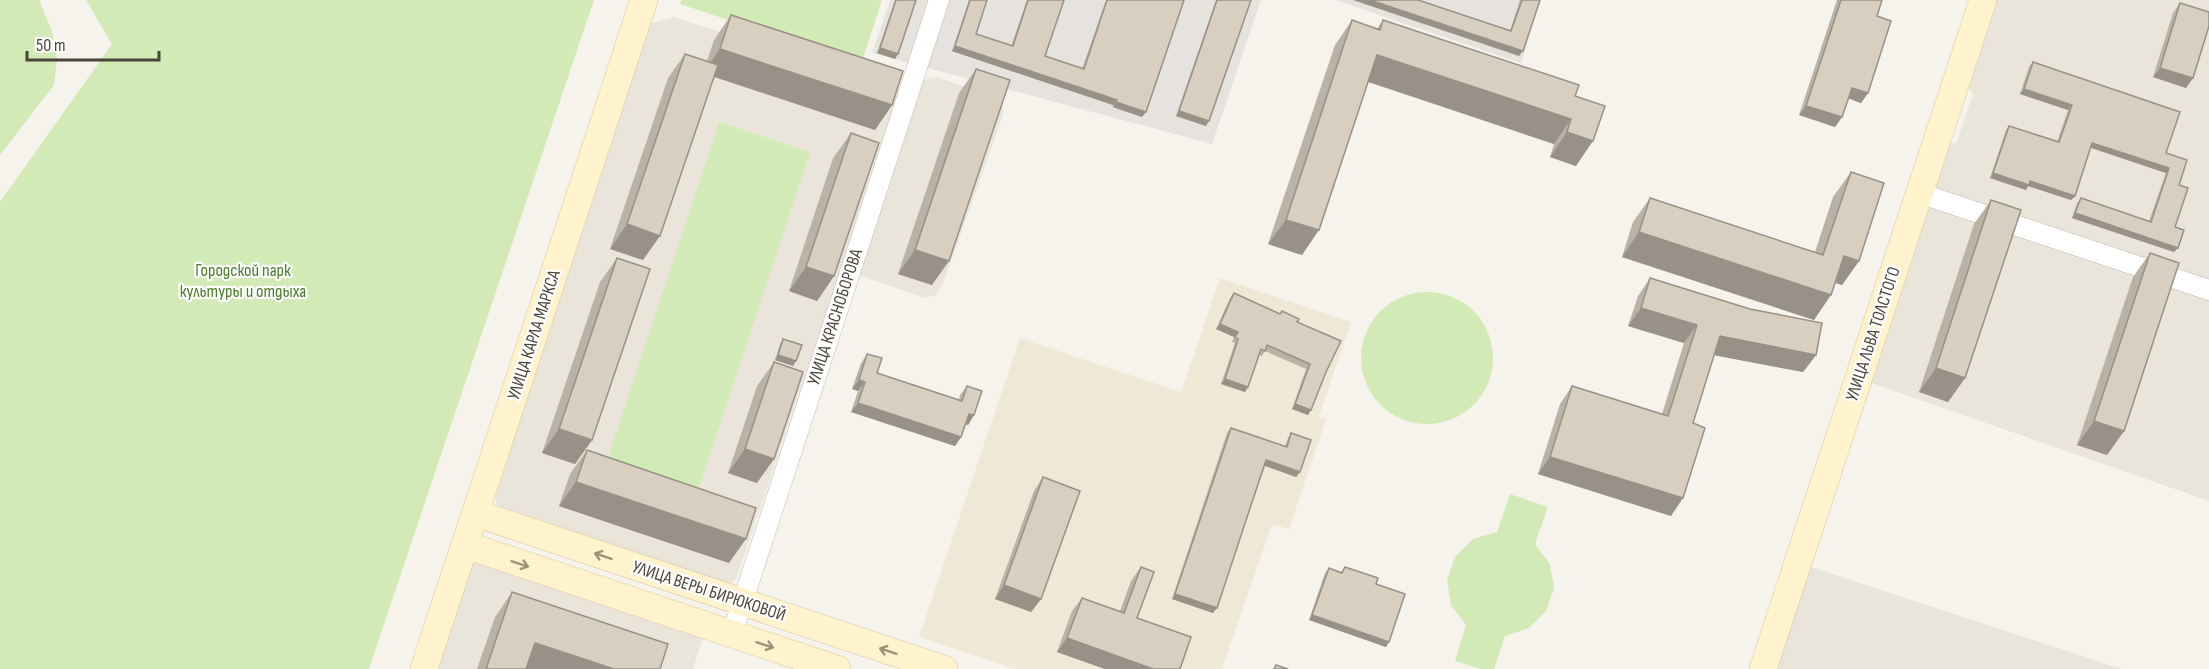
<svg xmlns="http://www.w3.org/2000/svg" width="2209" height="669" viewBox="0 0 2209 669" font-family="'Sofia Sans Condensed',sans-serif">
	<style>
		.residential { fill: #eae5da }
		.industrial { fill: #e6e2dd }
		.education { fill: #efe8d6 }
		.green { fill: #d2eab5 }
		.lines { fill: none; stroke-linecap: round; stroke-linejoin: round }
		.street-casing { stroke: #c2bbae; stroke-width: 21 }
		.secondary-casing { stroke: #d6c79b; stroke-width: 28 }
		.street { stroke: #fff; stroke-width: 20 }
		.secondary { stroke: #fff3cd; stroke-width: 27 }
		.wall { fill: #bab2a6 }
		.shaded-wall { fill: #979187 }
		.building { fill: #d8cfc1; stroke: #979187; stroke-width: 1.5 }
		.oneway { stroke: #9c937c }
		.labels { text-anchor: middle; dominant-baseline: central; stroke-width: 4.5; stroke-linejoin: round; paint-order: stroke }
		.park-label { font-size: 18px; fill: #4a7f2a; stroke: #fff }
		.street-label { font-size: 18px; fill: #4b4439; stroke: #fff }
	</style>
	<rect width="100%" height="100%" fill="#f6f3ec"/>
	<!-- residential -->
	<g class="residential">
		<polygon points="1989,0 2209,0 2209,501 1866,381 1939,151 1957,141 1973,94 1966,85"/>
		<polygon points="674,17 914,94 925,79 937,77 996,98 1003,105 1003,115 944,281 936,295 925,298 841,269 736,579 728,585 501,509 496,502 495,488 648,24"/>
		<polygon points="478,559 705,632 693,669 435,669 471,564"/>
		<polygon points="1805,565 2122,669 1771,669"/>
	</g>
	<!-- industrial -->
	<g class="industrial">
		<polygon points="890,0 1261,0 1212,144 872,53"/>
		<polygon points="1335,0 1541,0 1521,63"/>
	</g>
	<!-- education -->
	<polygon class="education" points="1220,278 1351,322 1319,417 1326,420 1289,529 1272,524 1222,669 1015,669 919,637 1020,338 1181,392"/>
	<!-- green -->
	<g class="green">
		<polygon points="0,0 39,0 52,31 57,58 54,85 0,155"/>
		<polygon points="86,0 594,0 369,669 0,669 0,202 112,44"/>
		<polygon points="682,0 882,0 861,64 680,4"/>
		<polygon points="719,122 810,152 699,488 608,458"/>
		<circle cx="1427" cy="358" r="66"/>
		<polygon points="1510,494 1548,507 1535,544 1550,564 1554,588 1546,611 1529,628 1505,636 1494,669 1481,669 1455,661 1466,625 1451,605 1447,580 1455,557 1473,539 1497,532"/>
	</g>
	<g class="lines">
		<!-- street casing -->
		<g class="street-casing">
			<g id="street">
				<polyline points="1919,193 2209,290"/>
				<polyline points="732,634 939,0"/>
			</g>
		</g>
		<!-- secondary casing -->
		<g class="secondary-casing">
			<g id="secondary">
				<polyline points="475,513 944,669"/>
				<polyline points="465,545 837,669"/>
				<polyline points="424,669 644,0"/>
				<polyline points="1763,669 1983,0"/>
			</g>
		</g>
		<!-- street -->
		<use href="#street" class="street"/>
		<!-- secondary -->
		<use href="#secondary" class="secondary"/>
	</g>
	<!-- wall -->
	<g class="wall">
		<polygon points="895,0 916,0 895,59 877,53"/>
		<polygon points="969,0 987,0 976,34 1011,46 1027,0 1064,0 1045,56 1082,69 1106,0 1184,0 1142,117 1113,107 1113,105 952,51"/>
		<polygon points="1216,0 1251,0 1206,126 1176,116"/>
		<polygon points="1520,0 1540,0 1519,56 1510,31"/>
		<polygon points="1837,0 1882,0 1877,16 1868,93 1861,103 1848,98 1842,117 1835,127 1799,115"/>
		<polygon points="2180,3 2193,78 2186,88 2153,77 2173,13"/>
		<polygon points="731,15 892,105 875,130 714,77 643,260 610,249 668,78 685,54 707,61 714,40"/>
		<polygon points="1352,20 1377,29 1383,20 1575,96 1576,166 1550,157 1554,144 1368,82 1302,255 1268,244 1335,45"/>
		<polygon points="2033,62 2166,153 2179,185 2175,227 2174,252 2072,218 2077,203 2081,198 2149,221 2166,173 2091,148 2075,196 2071,200 2028,186 2026,190 1990,178 2006,130 2009,126 2057,142 2068,110 2020,94 2029,67"/>
		<polygon points="976,69 932,285 898,274 959,93"/>
		<polygon points="851,133 834,276 817,301 789,291 833,158"/>
		<polygon points="1851,172 1859,261 1842,285 1835,283 1814,320 1622,257 1633,222 1650,198 1815,252 1833,197"/>
		<polygon points="1991,200 1965,378 1948,402 1919,392 1974,224"/>
		<polygon points="2150,253 2124,431 2107,455 2077,445 2133,277"/>
		<polygon points="617,258 592,440 575,464 542,453 600,282"/>
		<polygon points="1650,278 1816,355 1803,372 1714,355 1693,423 1671,516 1538,474 1560,404 1572,386 1662,414 1684,343 1628,326 1638,296"/>
		<polygon points="1234,293 1280,314 1282,311 1297,322 1326,372 1308,415 1292,409 1306,369 1265,351 1262,356 1259,355 1248,387 1245,392 1221,384 1235,343 1232,342 1234,337 1216,329 1230,298"/>
		<polygon points="783,339 793,366 775,360 780,344"/>
		<polygon points="867,354 877,373 959,400 960,395 967,386 974,415 968,425 965,424 961,437 955,446 851,412 858,391 852,389 861,363"/>
		<polygon points="774,362 757,483 728,473 757,386"/>
		<polygon points="1231,428 1285,446 1288,438 1291,433 1300,472 1296,477 1265,466 1213,613 1172,599 1227,433"/>
		<polygon points="587,450 729,563 559,506 570,474"/>
		<polygon points="1043,477 1041,599 1031,612 995,599 1034,491"/>
		<polygon points="1141,567 1137,618 1180,669 1105,669 1057,652 1072,611 1082,598 1120,611 1131,581"/>
		<polygon points="1345,567 1376,584 1389,642 1386,647 1309,620 1325,573 1329,568 1341,572"/>
		<polygon points="512,592 660,669 477,669 495,617"/>
	</g>
	<!-- shaded-wall -->
	<g class="shaded-wall">
		<polygon points="1353,0 1370,0 1523,51 1519,56"/>
		<polygon points="955,46 1117,100 1113,105 952,51"/>
		<polygon points="880,48 898,54 895,59 877,53"/>
		<polygon points="720,49 892,105 875,130 703,73"/>
		<polygon points="1377,55 1571,119 1554,144 1360,79"/>
		<polygon points="2160,68 2193,78 2186,88 2153,77"/>
		<polygon points="1852,88 1868,93 1861,103 1845,97"/>
		<polygon points="2024,89 2072,105 2068,110 2020,94"/>
		<polygon points="1116,102 1146,112 1142,117 1113,107"/>
		<polygon points="1806,106 1842,117 1835,127 1799,115"/>
		<polygon points="1179,111 1209,121 1206,126 1176,116"/>
		<polygon points="1567,132 1593,141 1576,166 1550,157"/>
		<polygon points="2092,143 2169,168 2166,173 2089,147"/>
		<polygon points="1993,173 2030,181 2075,196 2071,200 2028,186 2026,190 1990,178"/>
		<polygon points="2075,213 2178,248 2174,252 2072,218"/>
		<polygon points="1286,220 1319,230 1302,255 1268,244"/>
		<polygon points="627,224 660,236 643,260 610,249"/>
		<polygon points="1639,232 1831,295 1814,320 1622,257"/>
		<polygon points="915,250 949,261 932,285 898,274"/>
		<polygon points="1844,256 1859,261 1842,285 1827,280"/>
		<polygon points="806,267 834,276 817,301 789,291"/>
		<polygon points="1641,308 1697,325 1684,343 1628,326"/>
		<polygon points="1220,324 1238,332 1234,337 1216,329"/>
		<polygon points="1720,336 1816,355 1803,372 1708,354"/>
		<polygon points="778,355 796,361 793,366 775,360"/>
		<polygon points="1936,368 1965,378 1948,402 1919,392"/>
		<polygon points="1225,379 1248,387 1245,392 1221,384"/>
		<polygon points="859,380 865,382 858,391 852,389"/>
		<polygon points="858,403 961,437 955,446 851,412"/>
		<polygon points="1295,404 1311,410 1308,415 1292,409"/>
		<polygon points="969,414 974,415 968,425 962,423"/>
		<polygon points="2094,421 2124,431 2107,455 2077,445"/>
		<polygon points="559,429 592,440 575,464 542,453"/>
		<polygon points="745,449 774,459 757,483 728,473"/>
		<polygon points="1550,457 1683,498 1671,516 1538,474"/>
		<polygon points="1266,460 1300,472 1296,477 1263,465"/>
		<polygon points="576,482 746,539 729,563 559,506"/>
		<polygon points="1004,585 1041,599 1031,612 995,599"/>
		<polygon points="1175,594 1217,608 1213,613 1172,599"/>
		<polygon points="1312,615 1389,642 1386,647 1309,620"/>
		<polygon points="1067,638 1153,669 1105,669 1057,652"/>
		<polygon points="535,643 614,669 522,669"/>
	</g>
	<!-- building -->
	<g class="building">
		<polygon points="896,0 916,0 898,54 880,48"/>
		<polygon points="970,0 987,0 976,34 1013,46 1028,0 1064,0 1045,56 1084,69 1107,0 1184,0 1146,112 1116,102 1117,100 955,46"/>
		<polygon points="1217,0 1251,0 1209,121 1179,111"/>
		<polygon points="1370,0 1418,0 1511,31 1522,0 1540,0 1523,51"/>
		<polygon points="1841,0 1882,0 1877,16 1891,21 1868,93 1852,88 1842,117 1806,106"/>
		<polygon points="2180,3 2209,12 2209,26 2193,78 2160,68"/>
		<polygon points="731,15 903,71 892,105 720,49"/>
		<polygon points="1352,20 1380,30 1383,20 1579,85 1575,96 1605,106 1593,141 1567,132 1571,119 1377,55 1319,230 1286,220"/>
		<polygon points="685,54 718,65 660,236 627,224"/>
		<polygon points="2033,62 2180,112 2166,153 2187,160 2179,185 2188,188 2175,227 2184,230 2178,248 2075,213 2081,198 2151,222 2169,168 2092,143 2075,196 2030,181 2029,185 1993,173 2009,126 2059,142 2072,105 2024,89"/>
		<polygon points="976,69 1010,80 949,261 915,250"/>
		<polygon points="851,133 879,143 834,276 806,267"/>
		<polygon points="1851,172 1884,183 1859,261 1844,256 1831,295 1639,232 1650,198 1823,255"/>
		<polygon points="1991,200 2021,210 1965,378 1936,368"/>
		<polygon points="2150,253 2179,263 2124,431 2094,421"/>
		<polygon points="617,258 650,269 592,440 559,429"/>
		<polygon points="1650,278 1750,309 1822,323 1816,355 1720,336 1693,423 1705,428 1683,498 1550,457 1572,386 1668,416 1697,325 1641,308"/>
		<polygon points="1234,293 1280,314 1282,311 1299,319 1297,322 1341,341 1326,372 1311,410 1295,404 1310,364 1267,345 1265,351 1261,349 1248,387 1225,379 1238,339 1235,337 1238,332 1220,324"/>
		<polygon points="783,339 802,345 796,361 778,355"/>
		<polygon points="867,354 882,358 877,373 962,401 967,386 982,391 974,415 969,414 961,437 858,403 865,382 859,380"/>
		<polygon points="774,362 803,372 774,459 745,449"/>
		<polygon points="1231,428 1287,447 1291,433 1311,440 1300,472 1266,460 1217,608 1175,594"/>
		<polygon points="587,450 756,508 746,539 576,482"/>
		<polygon points="1043,477 1080,491 1041,599 1004,585"/>
		<polygon points="1141,567 1154,572 1137,618 1191,637 1180,669 1153,669 1067,638 1082,598 1124,613"/>
		<polygon points="1345,567 1378,578 1376,584 1405,594 1389,642 1312,615 1329,568 1342,573"/>
		<polygon points="512,592 668,644 660,669 614,669 535,643 526,669 486,669"/>
		<polygon points="1276,665 1288,669 1274,669"/>
	</g>
	<!-- one-way arrows -->
	<defs><path id="oneway-shaft" d="M-6 0H5M1.5-3L5.5 0L1.5 3" fill="none" stroke-width="1.6" stroke-linecap="round" stroke-linejoin="round" transform="scale(1.5)"/></defs>
	<g class="oneway">
		<use href="#oneway-shaft" transform="translate(603 556) rotate(-162)"/>
		<use href="#oneway-shaft" transform="translate(520 564) rotate(18)"/>
		<use href="#oneway-shaft" transform="translate(765 645) rotate(18)"/>
		<use href="#oneway-shaft" transform="translate(888 651) rotate(-162)"/>
	</g>
	<g class="labels">
		<!-- park labels -->
		<g class="park-label">
			<text x="243" y="270">Городской парк<tspan x="243" dy="21">культуры и отдыха</tspan></text>
		</g>
		<!-- street labels -->
		<g class="street-label">
			<text transform="translate(835 317) rotate(-72)">УЛИЦА КРАСНОБОРОВА</text>
			<text transform="translate(1873 334) rotate(-72)">УЛИЦА ЛЬВА ТОЛСТОГО</text>
			<text transform="translate(534 335) rotate(-72)">УЛИЦА КАРЛА МАРКСА</text>
			<text transform="translate(709 591) rotate(18)">УЛИЦА ВЕРЫ БИРЮКОВОЙ</text>
		</g>
	</g>
	<!-- scale -->
	<path d="M27 51v9h132v-9" fill="none" stroke="#4b4439" stroke-width="3"/>
	<text x="36" y="51" font-size="18" fill="#4b4439" stroke="#ffffff" stroke-width="4.5" paint-order="stroke">50 m</text>
</svg>
